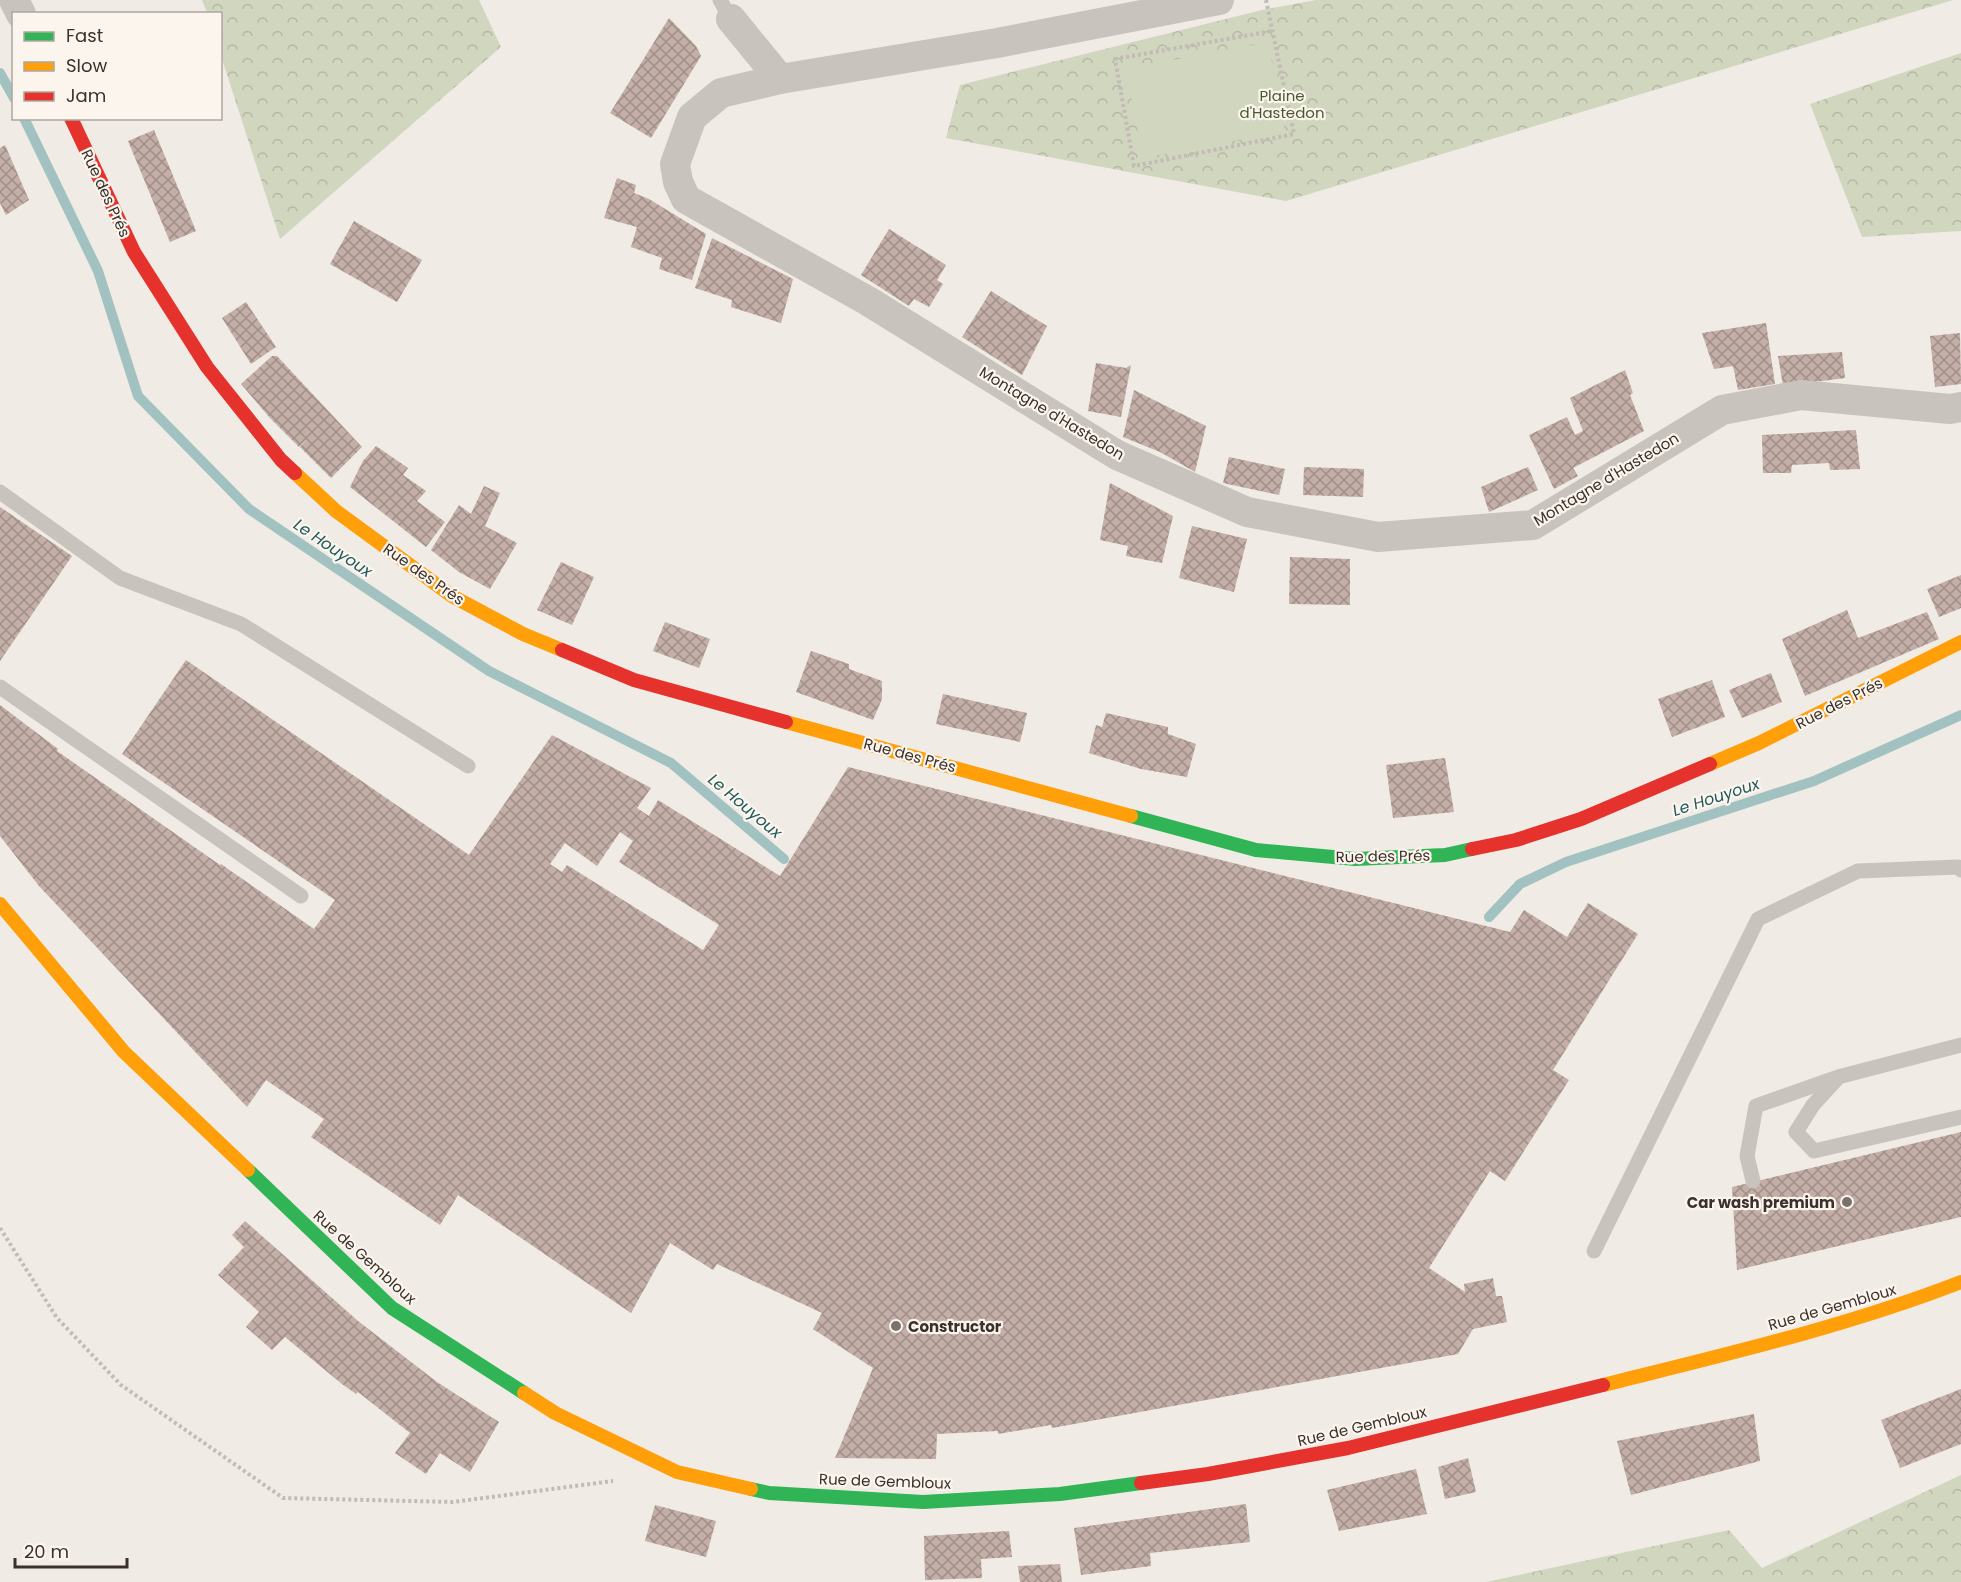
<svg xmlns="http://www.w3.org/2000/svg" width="1961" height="1582" viewBox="0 0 1961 1582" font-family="Poppins,sans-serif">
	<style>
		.forest { fill: url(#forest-crowns) }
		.garden { fill: #d1d6bf }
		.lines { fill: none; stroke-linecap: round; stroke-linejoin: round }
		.stream { stroke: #a1c2c1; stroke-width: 10 }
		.building { fill: url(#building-cross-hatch); fill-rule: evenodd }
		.path { stroke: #c2bbb6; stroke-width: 4; stroke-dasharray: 3 3; stroke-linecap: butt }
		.lane { stroke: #c9c3be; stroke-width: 15 }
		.street { stroke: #c9c3be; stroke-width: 30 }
		.fast { stroke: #30b455; stroke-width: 14 }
		.slow { stroke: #ff9f0a; stroke-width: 14 }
		.jam { stroke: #e5322d; stroke-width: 14 }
		.poi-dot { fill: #7a716c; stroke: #fbf5ee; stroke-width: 2 }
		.labels { text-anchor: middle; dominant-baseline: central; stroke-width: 4.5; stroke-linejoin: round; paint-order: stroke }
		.park-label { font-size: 15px; fill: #4a5a2e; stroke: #fbf5ee }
		.street-label { font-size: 15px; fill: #3b302b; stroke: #fbf5ee }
		.poi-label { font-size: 15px; font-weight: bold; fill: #3b302b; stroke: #fbf5ee; text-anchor: end }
		.water-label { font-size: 16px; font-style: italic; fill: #1f5a5e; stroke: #fbf5ee }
	</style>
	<defs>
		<pattern id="forest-crowns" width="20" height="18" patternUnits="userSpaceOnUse" patternTransform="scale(1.5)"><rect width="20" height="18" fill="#d1d6bf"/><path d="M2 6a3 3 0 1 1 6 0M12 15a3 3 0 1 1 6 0" fill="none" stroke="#b4b8a4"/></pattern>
		<pattern id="building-cross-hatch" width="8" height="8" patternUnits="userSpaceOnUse" patternTransform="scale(1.5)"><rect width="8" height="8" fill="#c3afa7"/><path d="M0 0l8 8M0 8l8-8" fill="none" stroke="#a08f88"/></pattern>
	</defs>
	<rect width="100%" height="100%" fill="#f0ebe5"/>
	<!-- forest -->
	<g class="forest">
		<polygon points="202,0 479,0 501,47 280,239 221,56 220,14 207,13"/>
		<polygon points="1316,0 1953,0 1286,201 946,138 960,85 1262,10"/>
		<polygon points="1961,53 1961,231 1862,237 1810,104"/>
		<polygon points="1961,1475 1961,1582 1486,1582 1729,1530 1762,1568"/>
	</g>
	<!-- garden -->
	<polygon class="garden" points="1268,42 1285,131 1143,158 1126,69"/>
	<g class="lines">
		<!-- stream -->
		<g class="stream">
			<polyline points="0,73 14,98"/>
			<polyline points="24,118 98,271 138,396 249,509 489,671 671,763 784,859"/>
			<polyline points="1489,917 1520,884 1566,862 1814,781 1961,715"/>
		</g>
	</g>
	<!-- building -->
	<g class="building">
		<polygon points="669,18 696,46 701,56 651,138 610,113"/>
		<polygon points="154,130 196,231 170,242 128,141"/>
		<polygon points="5,145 29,200 6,215 0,203 0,148"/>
		<polygon points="617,178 636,185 634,193 649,199 706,234 692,280 659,269 662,258 631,247 637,227 604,218"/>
		<polygon points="354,221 422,260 397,302 330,264"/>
		<polygon points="889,229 946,265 937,280 943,284 929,307 914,299 909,306 861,275"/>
		<polygon points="712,238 793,279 781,323 731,307 732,300 695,288"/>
		<polygon points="991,291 1047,326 1022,375 962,337"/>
		<polygon points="246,302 276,347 251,364 222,318"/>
		<polygon points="1766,323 1775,384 1738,390 1733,366 1714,369 1702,333"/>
		<polygon points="1960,333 1961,384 1935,387 1930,336"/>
		<polygon points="1842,352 1845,378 1783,386 1778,356"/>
		<polygon points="272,356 277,356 362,447 331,478 300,447 307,439 299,447 270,418 241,384"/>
		<polygon points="1096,363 1126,368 1131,365 1121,417 1088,411"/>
		<polygon points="1625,370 1633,393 1630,395 1644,431 1573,468 1578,476 1554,489 1529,435 1567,417 1575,435 1583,431 1570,398"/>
		<polygon points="1134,390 1206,426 1195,472 1160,452 1123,437"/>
		<polygon points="1856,430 1860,469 1830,470 1829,463 1792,465 1791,473 1763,473 1762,435"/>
		<polygon points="376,446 408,468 403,475 426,491 417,501 445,522 426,547 350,487 363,461"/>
		<polygon points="1229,457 1285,469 1279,495 1223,483"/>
		<polygon points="1304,467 1364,469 1363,497 1303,495"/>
		<polygon points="1528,467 1538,490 1489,512 1481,487"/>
		<polygon points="1110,483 1173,516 1162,563 1126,556 1128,546 1100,540"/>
		<polygon points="484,486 500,493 485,526 517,543 490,589 459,572 431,550 459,505 471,514"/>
		<polygon points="0,507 72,556 0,661"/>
		<polygon points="1192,526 1247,539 1234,592 1179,578"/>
		<polygon points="1290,557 1350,559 1350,605 1289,604"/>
		<polygon points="561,562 594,577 572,625 537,610"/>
		<polygon points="1961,575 1961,608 1939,617 1927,589"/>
		<polygon points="1847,610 1858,638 1927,612 1939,639 1805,696 1782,639"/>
		<polygon points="665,622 710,639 699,668 653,651"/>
		<polygon points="811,651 849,664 849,669 882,681 882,699 873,720 796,692"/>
		<path d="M186 660 469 855 552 735 651 788 637 808 649 816 658 800 780 876 848 767 1510 932 1524 910 1567 937 1588 903 1638 934 1553 1070 1569 1080 1505 1181 1490 1171 1429 1268 1465 1292 1464 1284 1493 1278 1496 1296H1502L1507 1322 1473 1329 1458 1354 1052 1428 1051 1425 998 1434V1431L937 1434 936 1459 835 1458 873 1368 813 1329 822 1313 717 1264 713 1270 670 1243 631 1313 458 1195 440 1225 311 1137 324 1119 266 1080 247 1107 39 886 0 836V705L58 749 57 751 220 865 221 864 314 929 335 900 122 754ZM620 832 633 841 619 862 719 925 703 950 567 865 562 872 550 864 565 843 597 866Z"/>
		<polygon points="1771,673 1782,702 1742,718 1729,690"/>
		<polygon points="1712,680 1725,717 1672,737 1658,699"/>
		<polygon points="943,694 1027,713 1020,742 936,724"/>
		<polygon points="1106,713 1168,727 1168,734 1196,744 1187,777 1141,769 1089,753 1096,725 1102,727"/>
		<polygon points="1445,758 1454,812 1393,818 1386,765"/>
		<polygon points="1961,1132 1961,1217 1737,1270 1732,1187"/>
		<polygon points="245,1221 358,1321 437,1382 499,1422 470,1472 440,1453 426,1474 395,1453 410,1433 358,1392 356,1394 342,1384 285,1337 272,1350 246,1327 259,1312 218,1275 244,1247 232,1235"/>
		<polygon points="1961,1389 1961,1444 1900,1468 1881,1420"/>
		<polygon points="1754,1414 1760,1461 1631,1495 1617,1441"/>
		<polygon points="1468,1458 1476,1492 1445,1499 1438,1467"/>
		<polygon points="1416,1469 1427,1514 1339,1531 1327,1490"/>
		<polygon points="1246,1504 1250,1542 1150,1553 1151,1566 1081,1575 1074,1528"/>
		<polygon points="655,1505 716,1521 706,1557 645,1541"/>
		<polygon points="1009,1531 1012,1557 981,1559 982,1578 925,1580 924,1536"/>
		<polygon points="1060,1564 1062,1582 1020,1582 1018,1566"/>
	</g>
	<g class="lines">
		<!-- path -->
		<g class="path">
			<polyline points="1266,0 1294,134 1134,166 1115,59 1272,31"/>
			<polyline points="0,1228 57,1318 121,1385 283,1498 453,1502 613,1481"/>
		</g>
		<!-- lane -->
		<g class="lane">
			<polyline points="720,0 731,19"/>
			<polyline points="0,492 120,578 241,624 468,766"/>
			<polyline points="0,687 301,896"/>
			<polyline points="1836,1080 1813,1105 1796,1132 1814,1151 1961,1117"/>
			<polyline points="1753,1181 1747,1156 1756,1106 1838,1077 1961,1045"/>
			<polyline points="1594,1251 1758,919 1858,871 1958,867 1961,870"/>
		</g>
		<!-- street -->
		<g class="street">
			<polyline points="14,0 21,14"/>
			<polyline points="731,19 780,79 997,43 1219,0"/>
			<polyline points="780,79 721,93 692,117 675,164 678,182 686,199 868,301 1117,455 1247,512 1378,537 1533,525 1722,410 1801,395 1950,409 1961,407"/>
		</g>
		<!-- fast -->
		<g class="fast">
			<polyline points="1131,816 1256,850 1355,859 1445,855 1472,849"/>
			<polyline points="248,1170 392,1308 524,1393"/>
			<polyline points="751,1489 769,1493 923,1502 1060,1494 1141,1483"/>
		</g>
		<!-- slow -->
		<g class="slow">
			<polyline points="295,473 336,511 452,596 523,634 562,650"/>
			<polyline points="786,722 1131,816"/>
			<polyline points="1710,764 1759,743 1961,642"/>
			<polyline points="0,904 124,1052 248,1170"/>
			<path d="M1603 1385C1723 1355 1845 1327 1961 1282"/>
			<polyline points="524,1393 555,1413 677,1472 751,1489"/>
		</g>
		<!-- jam -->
		<g class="jam">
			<polyline points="71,118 134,252 207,367 281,460 295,473"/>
			<polyline points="562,650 634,680 786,722"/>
			<polyline points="1472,849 1516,840 1581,819 1710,764"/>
			<polyline points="1141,1483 1208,1474 1348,1448 1603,1385"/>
		</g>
	</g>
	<!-- markers -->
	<g class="poi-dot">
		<circle cx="1847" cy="1202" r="6"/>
		<circle cx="896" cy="1326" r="6"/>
	</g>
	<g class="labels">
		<!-- park labels -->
		<g class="park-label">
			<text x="1282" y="95">Plaine<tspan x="1282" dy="17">d'Hastedon</tspan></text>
		</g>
		<!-- street labels -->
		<g class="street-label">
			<text transform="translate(106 193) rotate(65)">Rue des Prés</text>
			<text transform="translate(1052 413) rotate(31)">Montagne d'Hastedon</text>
			<text transform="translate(1606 479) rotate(-31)">Montagne d'Hastedon</text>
			<text transform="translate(424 574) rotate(35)">Rue des Prés</text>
			<text transform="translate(1839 703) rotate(-27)">Rue des Prés</text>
			<text transform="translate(910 755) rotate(15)">Rue des Prés</text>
			<text transform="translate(1383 856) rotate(-1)">Rue des Prés</text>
			<text transform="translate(365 1257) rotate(42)">Rue de Gembloux</text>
			<text transform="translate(1832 1307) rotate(-16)">Rue de Gembloux</text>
			<text transform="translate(1362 1426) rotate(-13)">Rue de Gembloux</text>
			<text transform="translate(885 1481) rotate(2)">Rue de Gembloux</text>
		</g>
		<!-- poi labels -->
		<g class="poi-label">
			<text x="1835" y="1202">Car wash premium</text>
			<text x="908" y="1326" text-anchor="start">Constructor</text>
		</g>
		<!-- water labels -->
		<g class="water-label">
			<text transform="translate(333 548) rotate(34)">Le Houyoux</text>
			<text transform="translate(1716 797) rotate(-18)">Le Houyoux</text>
			<text transform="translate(745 806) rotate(40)">Le Houyoux</text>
		</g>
	</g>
	<!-- legend -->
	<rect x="12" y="12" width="210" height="108" fill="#fbf5ee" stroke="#aea6a0" stroke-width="1.5"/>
	<rect x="24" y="32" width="30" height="9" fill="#30b455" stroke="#aea6a0" stroke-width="1.5"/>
	<text x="66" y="42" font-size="18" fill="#3b302b">Fast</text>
	<rect x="24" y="62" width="30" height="9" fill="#ff9f0a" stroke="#aea6a0" stroke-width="1.5"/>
	<text x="66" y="72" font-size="18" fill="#3b302b">Slow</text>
	<rect x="24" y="92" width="30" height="9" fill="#e5322d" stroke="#aea6a0" stroke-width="1.5"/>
	<text x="66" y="102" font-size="18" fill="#3b302b">Jam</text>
	<!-- scale -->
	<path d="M15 1558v9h112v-9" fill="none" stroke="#3b302b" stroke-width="3"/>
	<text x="24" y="1558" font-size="18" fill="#3b302b" stroke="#fbf5ee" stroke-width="4.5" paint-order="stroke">20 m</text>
</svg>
